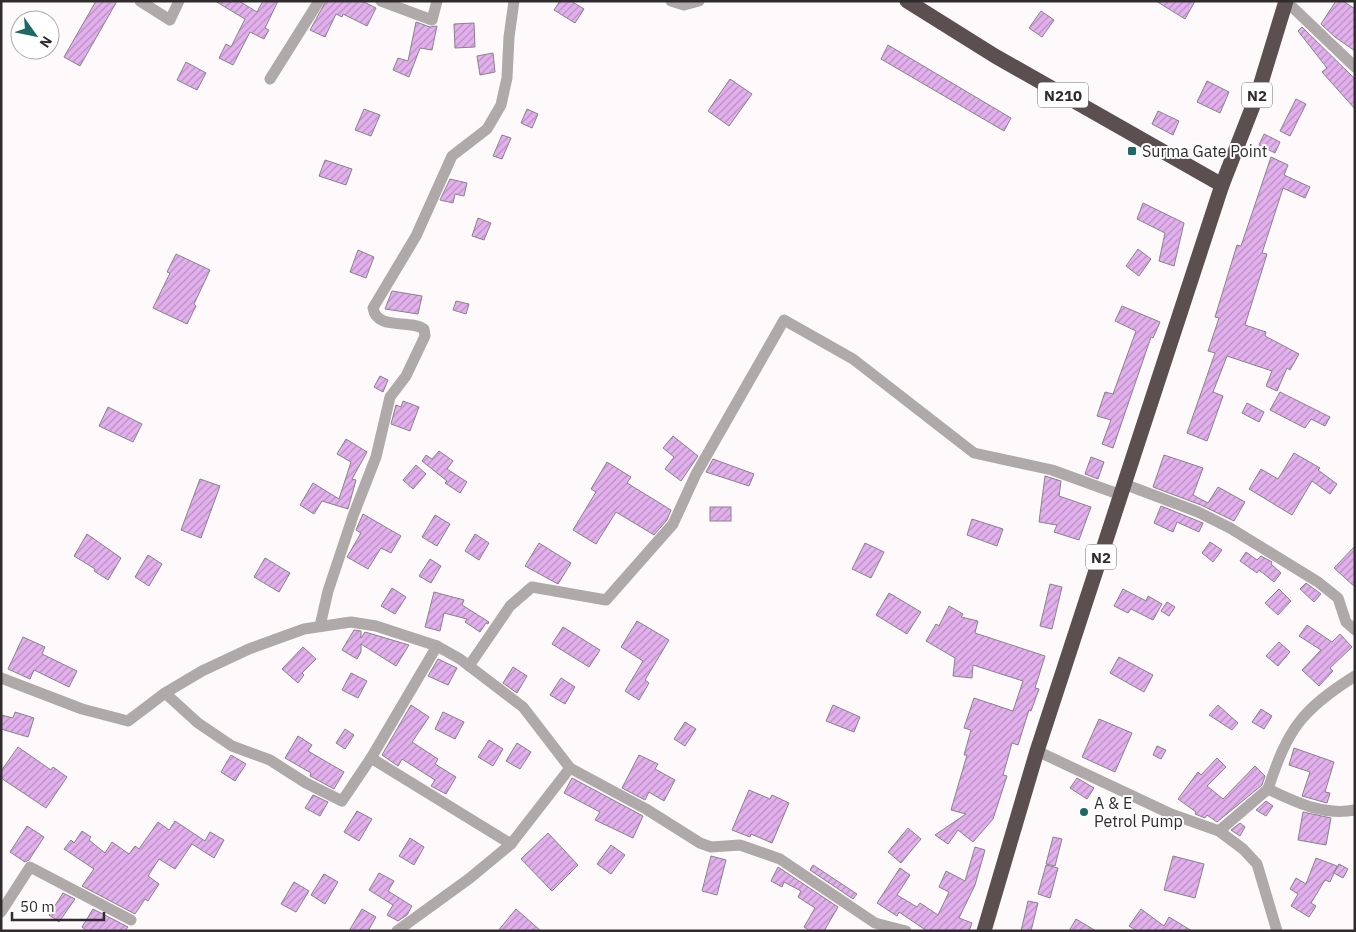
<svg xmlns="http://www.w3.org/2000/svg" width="1356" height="932" viewBox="0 0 1356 932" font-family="'IBM Plex Sans',sans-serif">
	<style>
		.building { fill: url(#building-hatch); stroke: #89828b }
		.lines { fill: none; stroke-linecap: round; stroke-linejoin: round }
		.street { stroke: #afa9a9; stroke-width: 11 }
		.highway { stroke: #5b504f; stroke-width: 15 }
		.poi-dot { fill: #1d6966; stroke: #fff; stroke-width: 2 }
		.labels { text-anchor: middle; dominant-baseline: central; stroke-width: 4; stroke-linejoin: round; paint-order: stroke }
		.shield { fill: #fff; stroke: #6e6b6d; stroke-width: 1 }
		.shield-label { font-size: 15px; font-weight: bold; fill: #302c2e }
		.poi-label { font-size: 16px; fill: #302c2e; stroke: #fff; text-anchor: start }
	</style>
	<defs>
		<pattern id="building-hatch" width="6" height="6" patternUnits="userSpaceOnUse" patternTransform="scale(1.25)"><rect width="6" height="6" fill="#e2b0ec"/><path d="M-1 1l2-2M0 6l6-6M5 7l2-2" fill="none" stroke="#b88fc0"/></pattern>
	</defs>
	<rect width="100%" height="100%" fill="#fef9fa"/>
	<!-- building -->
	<g class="building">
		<polygon points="96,1 117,1 80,66 64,57"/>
		<polygon points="215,1 239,1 257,12 263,1 278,1 265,28 269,30 264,39 250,32 233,65 219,58 226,44 231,47 245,19"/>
		<polygon points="326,1 362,1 376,8 367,26 343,14 342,17 336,14 325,37 310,30"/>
		<polygon points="560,1 571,1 584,9 575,23 554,10"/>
		<polygon points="1156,1 1195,1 1185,19"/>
		<polygon points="1336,1 1343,1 1355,9 1355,51 1335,37 1321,24"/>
		<polygon points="1041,11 1054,20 1042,37 1029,28"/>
		<polygon points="416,22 430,27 437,26 432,50 420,48 409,77 393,70 398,58 408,61"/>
		<polygon points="474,23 475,47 455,48 454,24"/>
		<polygon points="1302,27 1355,79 1355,109 1322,72 1327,68 1298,31"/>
		<polygon points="888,45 1011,118 1004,131 881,59"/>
		<polygon points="493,53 495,72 480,75 477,56"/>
		<polygon points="186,62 206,73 197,90 177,80"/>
		<polygon points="730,79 752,94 729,126 708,111"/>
		<polygon points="1207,81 1229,92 1220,113 1197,102"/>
		<polygon points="1296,99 1306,104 1290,136 1280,131"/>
		<polygon points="364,109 380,115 371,136 355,130"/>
		<polygon points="527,109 538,114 532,128 521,123"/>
		<polygon points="1158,111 1179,121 1173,135 1152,124"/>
		<polygon points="1264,134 1280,142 1275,153 1259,145"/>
		<polygon points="502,135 511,138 502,159 493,156"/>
		<polygon points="1271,157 1288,165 1284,175 1310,187 1305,198 1283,188 1262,253 1267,254 1245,325 1266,332 1265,336 1299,354 1290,370 1287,368 1277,391 1266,386 1272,371 1227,356 1213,392 1223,396 1207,441 1187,433 1215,353 1208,351 1219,318 1215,317 1237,245 1241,246"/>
		<polygon points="325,160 352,169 346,185 319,176"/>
		<polygon points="450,179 467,183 464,196 455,194 453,203 440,200"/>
		<polygon points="1143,203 1184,223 1174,266 1159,261 1165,233 1137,219"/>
		<polygon points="478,218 491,223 484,240 472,236"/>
		<polygon points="1138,249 1151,259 1139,276 1126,266"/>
		<polygon points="358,250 374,257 366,278 350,272"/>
		<polygon points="176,254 210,270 194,304 196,306 187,324 153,308 170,273 167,272"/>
		<polygon points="392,291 422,296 418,314 385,309"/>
		<polygon points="456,301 469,304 466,314 453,310"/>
		<polygon points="1122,306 1160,322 1153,338 1151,337 1113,448 1102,444 1111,420 1097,416 1105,392 1113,394 1136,331 1115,321"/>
		<polygon points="380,376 388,380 383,392 374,387"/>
		<polygon points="1280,392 1330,417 1325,426 1311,419 1305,428 1270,410"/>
		<polygon points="403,401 419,407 410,431 391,424 396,405 401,407"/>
		<polygon points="1247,403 1264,412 1259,422 1242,413"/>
		<polygon points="108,407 142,424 133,442 99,426"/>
		<polygon points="673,436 698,456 681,481 665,469 674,457 663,448"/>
		<polygon points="346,439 367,452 352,479 356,480 348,509 322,501 314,514 300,505 313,483 339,499 351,462 337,454"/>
		<polygon points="439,451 453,461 447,469 467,482 460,493 445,483 447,481 422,461 426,455 432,459"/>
		<polygon points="1294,453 1320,468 1318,470 1337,484 1330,494 1312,481 1292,515 1249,489 1261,469 1278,479"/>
		<polygon points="1164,455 1203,468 1193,495 1208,503 1218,487 1245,502 1234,521 1201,505 1153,487"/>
		<polygon points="1091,457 1104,462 1098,479 1085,474"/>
		<polygon points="713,459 754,474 749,486 706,472"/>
		<polygon points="607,462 631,477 627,483 671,510 667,520 654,535 616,512 596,544 573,530 596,492 591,489"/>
		<polygon points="416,465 426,474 413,489 403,480"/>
		<polygon points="1045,476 1061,481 1059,496 1091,507 1079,540 1054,532 1057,525 1039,522"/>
		<polygon points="200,479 220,486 201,538 181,530"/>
		<polygon points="1161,506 1203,523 1199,532 1177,522 1173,532 1154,523"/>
		<rect x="710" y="507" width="21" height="14"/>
		<polygon points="363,514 401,536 391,553 381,548 368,569 347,557 361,533 356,530"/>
		<polygon points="435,515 450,524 437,546 422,537"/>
		<polygon points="972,519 1003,529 997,546 967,535"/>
		<polygon points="87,534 121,558 108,580 94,571 95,569 74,556"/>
		<polygon points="475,534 489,543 479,560 465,551"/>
		<polygon points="1210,542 1222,550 1213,562 1202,553"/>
		<polygon points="539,543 571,563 558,584 525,566"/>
		<polygon points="865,543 884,552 871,578 852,569"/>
		<polygon points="1355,546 1355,587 1334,568"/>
		<polygon points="1246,552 1257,560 1261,556 1272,562 1271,564 1281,573 1274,582 1259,570 1257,573 1240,561"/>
		<polygon points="148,555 162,564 149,586 135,577"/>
		<polygon points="265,558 290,573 279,592 254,577"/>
		<polygon points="430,559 441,566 431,583 419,576"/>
		<polygon points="1306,583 1321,594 1314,602 1300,589"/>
		<polygon points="1050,584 1062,587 1052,629 1040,626"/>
		<polygon points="392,588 406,597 395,614 381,606"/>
		<polygon points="1123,589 1146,601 1148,596 1162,604 1153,620 1131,609 1128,613 1114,606"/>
		<polygon points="1279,589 1291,601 1278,615 1265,603"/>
		<polygon points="434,592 464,600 462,605 489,622 488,624 486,623 480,632 465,622 467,619 444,613 440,631 425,627"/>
		<polygon points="889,593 921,612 907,634 876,615"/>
		<polygon points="1167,602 1175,607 1169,616 1161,611"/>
		<polygon points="949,606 963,614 961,617 978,621 975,633 1045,656 1035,688 1039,689 1031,711 1029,710 1018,745 1012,743 1003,775 1007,776 993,819 973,842 958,830 948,844 935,835 966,814 951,810 967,755 964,755 971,730 964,728 974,698 1013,711 1023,681 973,665 972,678 953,676 955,658 926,641 936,624 939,626"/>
		<polygon points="637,621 669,640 645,680 649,683 639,700 625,691 643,661 621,647"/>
		<polygon points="1307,625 1332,642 1340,634 1352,647 1330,668 1333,671 1319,686 1302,670 1321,650 1299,636"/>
		<polygon points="563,627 600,650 589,667 552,644"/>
		<polygon points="354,630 361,631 361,638 365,632 409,645 396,666 361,644 361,652 357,659 342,650"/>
		<polygon points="23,637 45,647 42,654 77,671 69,687 34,670 30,679 8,669"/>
		<polygon points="1279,642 1290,652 1278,666 1266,656"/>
		<polygon points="303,647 316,659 302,673 304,675 298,683 282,669"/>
		<polygon points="1119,657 1153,675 1144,692 1110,673"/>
		<polygon points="438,659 457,668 448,685 428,676"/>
		<polygon points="513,667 527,676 517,693 503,683"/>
		<polygon points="351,673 367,681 358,698 342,690"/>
		<polygon points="561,678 575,687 565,704 550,695"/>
		<polygon points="411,705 429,717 412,742 438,759 435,764 456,777 446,794 431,786 435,780 402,759 398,766 382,755"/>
		<polygon points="833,705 860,717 854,732 826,721"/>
		<polygon points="1218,705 1238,723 1232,730 1209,715"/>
		<polygon points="1261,709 1272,716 1264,729 1252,722"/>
		<polygon points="15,712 34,718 28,737 1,729 1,715 13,718"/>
		<polygon points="443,712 464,722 455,739 435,729"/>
		<polygon points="1099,719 1132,733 1115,772 1082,757"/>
		<polygon points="685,722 696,729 685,746 674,739"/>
		<polygon points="345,729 354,735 345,749 336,743"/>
		<polygon points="298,736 312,745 308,751 344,772 334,789 310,776 311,773 285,758"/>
		<polygon points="489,740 503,749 493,766 478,757"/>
		<polygon points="517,743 531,752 520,769 506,761"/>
		<polygon points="1157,746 1166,750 1161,759 1153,755"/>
		<polygon points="18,747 51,770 53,767 67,777 46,808 1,778 1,771"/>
		<polygon points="1294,748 1334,762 1325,792 1330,793 1327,803 1302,796 1310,772 1289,765"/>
		<polygon points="231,755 246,764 235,781 221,772"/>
		<polygon points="639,755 658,764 655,769 675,780 664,801 649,792 645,800 622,788"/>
		<polygon points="1217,758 1226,767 1207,786 1223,799 1255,766 1265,776 1262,785 1217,822 1207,815 1205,818 1195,814 1196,812 1178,799 1198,772 1201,775"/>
		<polygon points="572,778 643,816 633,838 595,820 600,812 564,793"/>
		<polygon points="1077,778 1094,788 1087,799 1070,788"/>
		<polygon points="749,790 770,799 772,795 789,803 772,843 751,834 750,837 732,830"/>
		<polygon points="313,795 328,802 320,816 305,808"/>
		<polygon points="1266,801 1273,806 1266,816 1256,810"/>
		<polygon points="357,811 372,819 359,841 344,832"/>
		<polygon points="1303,812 1331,818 1326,845 1298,840"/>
		<polygon points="175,821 205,841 210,832 224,840 214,858 192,844 175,869 159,859 148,876 159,884 148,901 145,899 135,914 82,886 94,869 64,849 71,840 74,843 82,831 91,837 89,840 105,853 112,842 129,854 135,846 139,849 158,822 169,830"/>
		<polygon points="1240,823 1245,827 1240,836 1231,830"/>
		<polygon points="27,826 44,837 29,860 25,862 10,852"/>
		<polygon points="908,828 921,839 901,863 888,852"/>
		<polygon points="548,833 578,865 552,891 521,859"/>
		<polygon points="1053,837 1062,839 1055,866 1046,864"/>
		<polygon points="410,838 424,847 414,865 399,856"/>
		<polygon points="611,845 625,855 611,874 597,864"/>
		<polygon points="975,847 985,850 975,885 959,918 972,923 969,931 927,931 899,912 897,916 877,903 900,868 910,875 897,895 917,907 920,903 938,915 949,892 939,887 946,871 965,881"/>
		<polygon points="711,856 726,860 717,895 702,891"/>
		<polygon points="1173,856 1204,864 1195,898 1164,890"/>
		<polygon points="1316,858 1337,866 1330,882 1325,880 1311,903 1316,906 1309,917 1291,906 1298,894 1290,889 1296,878 1306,884"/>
		<polygon points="1339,864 1348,869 1343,878 1334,873"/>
		<polygon points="813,865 857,894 853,899 810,870"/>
		<polygon points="1046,865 1058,868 1050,898 1038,894"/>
		<polygon points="778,867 838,907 824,931 810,931 804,927 815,908 798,897 801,891 784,882 782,887 771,881"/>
		<polygon points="379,873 394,881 388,891 412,906 407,915 398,921 387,915 393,905 369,890"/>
		<polygon points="324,874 338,882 325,904 311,895"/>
		<polygon points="294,882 309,891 296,912 281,904"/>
		<polygon points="63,893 75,899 59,922 49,915"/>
		<polygon points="1028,901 1038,903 1031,931 1021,931"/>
		<polygon points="93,909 128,927 125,931 87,931 82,927"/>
		<polygon points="362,909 376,917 368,931 349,931"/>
		<polygon points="516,909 541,931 498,931"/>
		<polygon points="1141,909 1164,926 1169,917 1192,931 1137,931 1129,926"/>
		<polygon points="1076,919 1096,931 1069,931"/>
	</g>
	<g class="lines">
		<!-- street -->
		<g class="street">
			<polyline points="140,1 170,20 179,1"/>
			<polyline points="381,1 432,20 437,1"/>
			<polyline points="671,1 684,5 699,1"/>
			<polyline points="1286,1 1355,67"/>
			<polyline points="270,79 319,1"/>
			<polyline points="1124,484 1198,512 1230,528 1318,582 1338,598 1346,622 1355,630"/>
			<path d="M320 626 328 591 353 516 376 457 390 397 406 376 425 336 424 329C409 319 377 331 373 308L416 236 452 156 487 129 501 105 507 78 509 37 514 1"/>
			<polyline points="469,666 510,606 532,587 606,600 673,524 696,474 784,320 853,359 974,453 1052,470 1121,495"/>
			<polyline points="1,678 82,709 128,721 165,693 202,671 249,649 304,629 351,622 376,626 437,646 460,659 523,707 570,768 646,809 700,843 711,847 740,845 780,859 875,923 906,931"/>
			<polyline points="165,693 198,723 232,746 270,760 306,783 342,801 371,758 437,646"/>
			<polyline points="1037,751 1171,814 1219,831 1243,849 1257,864 1277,931"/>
			<polyline points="371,758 511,844"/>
			<path d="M1268 789C1288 729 1301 710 1355 676"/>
			<path d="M1219 831 1268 789C1296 802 1323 816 1355 810"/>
			<polyline points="1,912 30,867 131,920"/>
			<polyline points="397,931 470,878 511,844 570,768"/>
		</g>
		<!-- highway -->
		<g class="highway">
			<polyline points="907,1 995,56 1222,185"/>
			<polyline points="984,931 1037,751 1222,185 1258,93 1286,1"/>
		</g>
	</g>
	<!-- markers -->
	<g class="poi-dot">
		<rect x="1127" y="146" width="10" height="10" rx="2.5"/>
		<circle cx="1084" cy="812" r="5"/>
	</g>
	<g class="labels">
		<!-- shield labels -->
		<g class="shield">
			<rect x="1038" y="82.5" width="50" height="25" rx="4"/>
			<rect x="1242" y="82.5" width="30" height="25" rx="4"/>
			<rect x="1086" y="544.5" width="30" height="25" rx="4"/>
		</g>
		<g class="shield-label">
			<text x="1063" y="95">N210</text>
			<text x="1257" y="95">N2</text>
			<text x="1101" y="557">N2</text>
		</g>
		<!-- poi labels -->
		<g class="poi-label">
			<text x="1142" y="151">Surma Gate Point</text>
			<text x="1094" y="803">A &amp; E<tspan x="1094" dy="18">Petrol Pump</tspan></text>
		</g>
	</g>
	<!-- border -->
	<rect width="1356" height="932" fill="none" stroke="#302c2e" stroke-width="5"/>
	<!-- north arrow -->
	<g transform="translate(35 35) rotate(123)"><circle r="24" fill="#ffffff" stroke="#acabab"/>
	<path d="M0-4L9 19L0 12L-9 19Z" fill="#1d6966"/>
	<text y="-8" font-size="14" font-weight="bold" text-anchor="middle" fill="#302c2e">N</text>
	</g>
	<!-- scale -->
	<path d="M12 912v8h92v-8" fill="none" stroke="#302c2e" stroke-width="2.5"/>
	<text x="20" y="912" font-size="15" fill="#302c2e" stroke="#ffffff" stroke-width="4" paint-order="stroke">50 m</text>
</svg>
